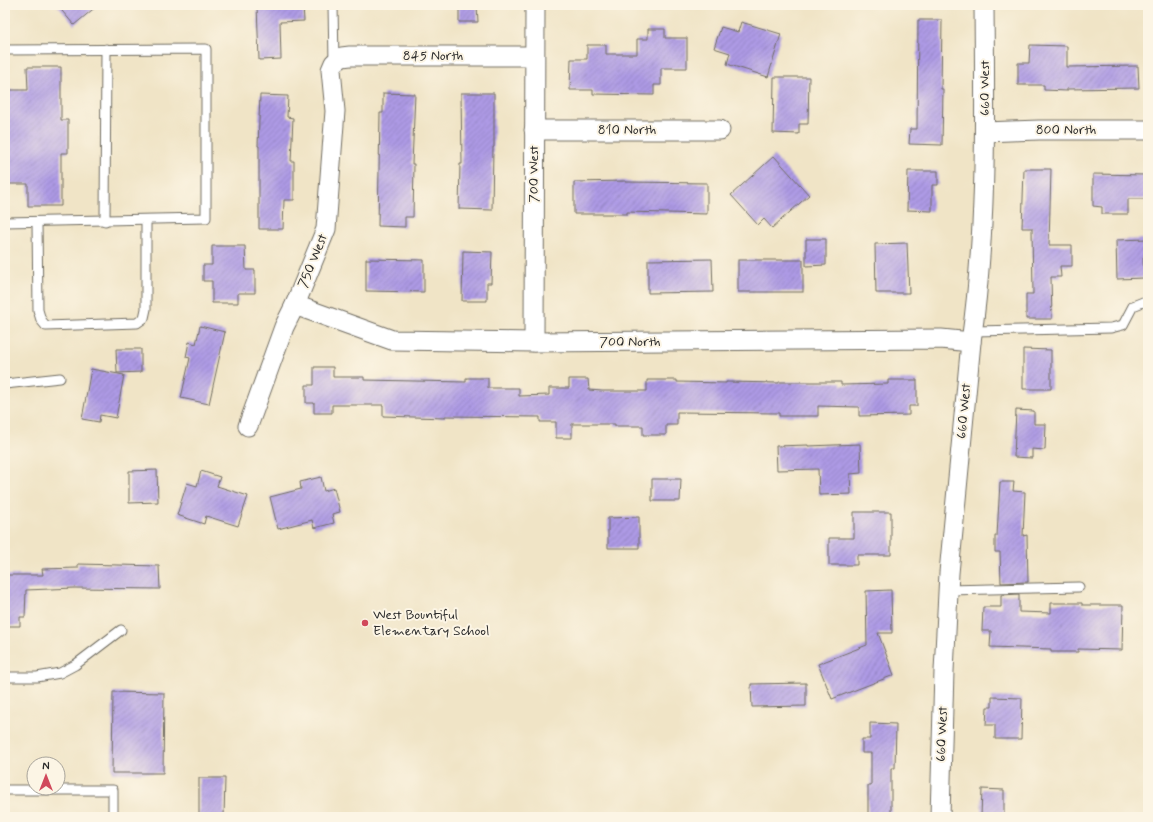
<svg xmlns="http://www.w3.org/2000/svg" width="1153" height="822" viewBox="0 0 1153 822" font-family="Mynerve,sans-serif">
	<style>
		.building { fill: url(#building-hatch) }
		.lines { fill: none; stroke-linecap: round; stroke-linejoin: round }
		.service-casing { stroke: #706c61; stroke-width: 11 }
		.minor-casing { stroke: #706c61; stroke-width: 21 }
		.service { stroke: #fff; stroke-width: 9 }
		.minor { stroke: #fff; stroke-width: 19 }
		.poi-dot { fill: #d1495b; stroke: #fcf5e5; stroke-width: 1.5 }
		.labels { text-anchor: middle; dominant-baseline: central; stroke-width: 4; stroke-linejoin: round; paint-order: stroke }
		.street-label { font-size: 14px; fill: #2b2b2b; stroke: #fcf5e5 }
		.poi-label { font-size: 14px; fill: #2b2b2b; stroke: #fcf5e5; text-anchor: start }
	</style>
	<defs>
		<pattern id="building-hatch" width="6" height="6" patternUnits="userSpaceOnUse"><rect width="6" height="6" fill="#ad9ae5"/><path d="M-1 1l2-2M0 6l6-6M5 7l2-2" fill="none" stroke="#8d7eba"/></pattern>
	</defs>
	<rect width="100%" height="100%" fill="#fcf5e5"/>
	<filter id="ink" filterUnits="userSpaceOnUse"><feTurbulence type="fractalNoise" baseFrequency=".025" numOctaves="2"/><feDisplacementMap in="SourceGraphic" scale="8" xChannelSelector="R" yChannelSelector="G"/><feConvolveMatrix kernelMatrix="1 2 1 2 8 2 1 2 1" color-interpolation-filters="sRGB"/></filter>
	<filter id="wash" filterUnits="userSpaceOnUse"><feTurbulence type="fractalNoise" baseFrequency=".012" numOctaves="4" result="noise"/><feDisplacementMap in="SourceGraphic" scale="16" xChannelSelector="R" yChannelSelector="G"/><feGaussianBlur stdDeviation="0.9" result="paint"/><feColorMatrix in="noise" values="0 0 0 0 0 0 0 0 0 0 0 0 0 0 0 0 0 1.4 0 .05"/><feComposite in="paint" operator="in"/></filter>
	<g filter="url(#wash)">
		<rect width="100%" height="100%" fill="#f0e4c6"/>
		<g id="blocks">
			<!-- building -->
			<g class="building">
				<polygon points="57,5 98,5 74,25"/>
				<polygon points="257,5 303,5 304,21 280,22 281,59 259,60"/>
				<polygon points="459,5 477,5 478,22 459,22"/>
				<polygon points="918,20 942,20 941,89 943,89 942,145 909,144 910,129 917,129"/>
				<polygon points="741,22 781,34 768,77 727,64 730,53 714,48 721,27 738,32"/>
				<polygon points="648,29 665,29 665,38 687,38 687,68 661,68 661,85 654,85 654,95 593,94 593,90 570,90 571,59 587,59 587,45 606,45 606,54 637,54 637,39 648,39"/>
				<polygon points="1030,45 1067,46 1067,67 1138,66 1139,88 1067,89 1067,91 1044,90 1044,85 1018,85 1018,63 1029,63"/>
				<polygon points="27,67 61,67 61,120 68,120 68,153 61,153 61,206 28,206 28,184 5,184 5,90 28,90"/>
				<polygon points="774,77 809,77 808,124 799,124 799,134 773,133"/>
				<polygon points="383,93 415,94 412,164 414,164 413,217 405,217 405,227 378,226 380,113 383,113"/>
				<polygon points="461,93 494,93 494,147 493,147 492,210 459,209 460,164 462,164"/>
				<polygon points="260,95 288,96 287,117 293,118 291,161 294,161 294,200 284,200 283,229 259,229 259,146 258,146"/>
				<polygon points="774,156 809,195 772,228 764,219 758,225 731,195"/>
				<polygon points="1024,169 1051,169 1049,245 1072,245 1072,266 1060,266 1061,277 1051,277 1052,319 1026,319 1026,294 1033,294 1032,228 1022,228"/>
				<polygon points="908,171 938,171 938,185 932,185 932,211 907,210"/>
				<polygon points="1093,174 1146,175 1146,199 1128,199 1128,214 1102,214 1102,207 1093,206"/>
				<polygon points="626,181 626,182 707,183 707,214 627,212 627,214 574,214 574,182"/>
				<polygon points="806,239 826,239 826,265 806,266"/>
				<polygon points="1148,239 1148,257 1143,257 1144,278 1117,279 1116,240"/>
				<polygon points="907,243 909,293 876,293 875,244"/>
				<polygon points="212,246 245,246 246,270 255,270 255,293 238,293 238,303 212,303 212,281 203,281 203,265 212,265"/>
				<polygon points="463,251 492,252 491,283 487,283 487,301 462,301"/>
				<polygon points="366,259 424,260 424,292 366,291"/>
				<polygon points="712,259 713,292 648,293 648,260"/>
				<rect x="738" y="260" width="65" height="32"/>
				<polygon points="200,326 225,332 209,404 181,398 190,358 186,357 189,342 196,344"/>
				<polygon points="116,349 141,349 141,372 117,373"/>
				<polygon points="1023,349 1051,350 1051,389 1023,389"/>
				<polygon points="314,367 333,367 333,377 364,377 364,380 466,382 466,378 488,378 488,388 519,388 519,396 549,395 549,388 569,388 569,379 588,379 589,390 602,391 647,391 647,380 677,380 677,382 726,383 726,382 779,383 779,382 841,382 841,385 888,384 888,380 917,380 917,406 909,406 909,415 859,416 859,407 818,406 818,416 779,416 779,413 677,412 677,425 666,425 666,435 643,435 643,426 615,426 615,424 572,424 572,438 556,438 556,422 540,422 540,417 445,416 445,418 383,416 383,405 332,405 332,413 314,413 314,403 306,403 306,385 314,385"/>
				<polygon points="91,369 124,375 116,418 100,415 99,422 82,419"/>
				<polygon points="1016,410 1034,411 1034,424 1046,424 1045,450 1032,449 1032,458 1014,457"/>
				<polygon points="860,444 861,473 850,474 851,494 819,495 818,469 777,470 776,446 808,445 808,446"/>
				<polygon points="157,470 158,502 129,503 129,471"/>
				<polygon points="201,471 220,477 217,486 248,496 238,526 206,516 204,524 177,515 187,483 197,486"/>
				<polygon points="321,477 324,491 334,488 340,512 332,514 334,523 314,528 312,520 278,529 270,497 301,489 300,482"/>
				<polygon points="652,479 681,479 680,501 652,501"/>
				<polygon points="1000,482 1014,482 1013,491 1025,492 1023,536 1027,535 1028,582 1001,583 1000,552 995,552 995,536 997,536"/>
				<polygon points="854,512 891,512 891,555 857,555 857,565 829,565 829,538 854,538"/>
				<polygon points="639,517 639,548 608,548 608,518"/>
				<polygon points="78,564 159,566 160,589 75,588 26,590 25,617 20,617 20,626 5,626 5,575 43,575 42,569 78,568"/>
				<polygon points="891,590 892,633 878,633 894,675 832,699 818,664 867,645 866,591"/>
				<polygon points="1019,594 1019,612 1051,613 1051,603 1082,603 1082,605 1123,605 1122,650 1078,649 1078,652 1051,652 1051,649 990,647 991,631 982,631 983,607 1001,607 1001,595"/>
				<polygon points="806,683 806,706 752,707 751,684"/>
				<polygon points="113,692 164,693 163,773 112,773"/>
				<polygon points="992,697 1022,698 1021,739 995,739 995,725 986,725 987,707 992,707"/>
				<polygon points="870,723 896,724 895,768 891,768 891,817 868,817 868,785 871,785 871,753 862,753 862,739 870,739"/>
				<polygon points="199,778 225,778 224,817 199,817"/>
				<polygon points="982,789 1004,790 1004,817 981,817"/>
			</g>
		</g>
	</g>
	<g filter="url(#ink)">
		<use href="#blocks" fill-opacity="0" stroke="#706c61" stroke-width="1"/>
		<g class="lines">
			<!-- service casing -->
			<g class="service-casing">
				<g id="service">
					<polyline points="333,5 334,63"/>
					<polyline points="5,50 206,49 206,218 5,222"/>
					<polyline points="105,221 106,49"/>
					<polyline points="37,222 38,310 41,320 46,326 137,323 144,318 146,309 146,220"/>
					<polyline points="973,331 1111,328 1123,325 1133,306 1148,300"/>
					<polyline points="5,384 60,378"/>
					<polyline points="948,590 1079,587"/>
					<polyline points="5,677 37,677 60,673 75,665 121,630"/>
					<polyline points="5,790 113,790 113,817"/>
				</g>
			</g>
			<!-- minor casing -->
			<g class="minor-casing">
				<g id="minor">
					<polyline points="534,130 720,130"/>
					<polyline points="985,132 1039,130 1148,130"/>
					<polyline points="295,305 392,340 534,342 941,339 971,342"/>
					<polyline points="534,342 535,5"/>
					<polyline points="248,426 284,327 295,305 326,229 335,111 331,70 334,63 342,57 350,56 534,56"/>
					<path d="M940 817 944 671 949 573 971 342C987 231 985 117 984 5"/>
				</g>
			</g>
			<!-- service -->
			<use href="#service" class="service"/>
			<!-- minor -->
			<use href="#minor" class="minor"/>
		</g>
	</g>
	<!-- markers -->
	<circle class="poi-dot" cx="365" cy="623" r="4"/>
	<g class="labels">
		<!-- street labels -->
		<g class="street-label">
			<text x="433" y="56">845 North</text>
			<text transform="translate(985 88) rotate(-90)">660 West</text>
			<text x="627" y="130">810 North</text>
			<text x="1066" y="130">800 North</text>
			<text transform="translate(534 174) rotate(-90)">700 West</text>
			<text transform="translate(313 261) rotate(-68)">750 West</text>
			<text x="630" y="342">700 North</text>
			<text transform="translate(964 411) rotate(-85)">660 West</text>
			<text transform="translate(942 734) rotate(-88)">660 West</text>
		</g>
		<!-- poi labels -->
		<g class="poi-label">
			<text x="373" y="615">West Bountiful<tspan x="373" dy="16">Elementary School</tspan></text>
		</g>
	</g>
	<!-- margin -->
	<rect width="1153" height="822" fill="none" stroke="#fcf5e5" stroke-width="20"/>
	<!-- north arrow -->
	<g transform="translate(46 776)"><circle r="19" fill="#fcf5e5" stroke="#a8a49b"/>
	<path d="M0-3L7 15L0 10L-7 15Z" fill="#d1495b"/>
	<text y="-6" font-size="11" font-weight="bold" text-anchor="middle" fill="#2b2b2b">N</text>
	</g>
</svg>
